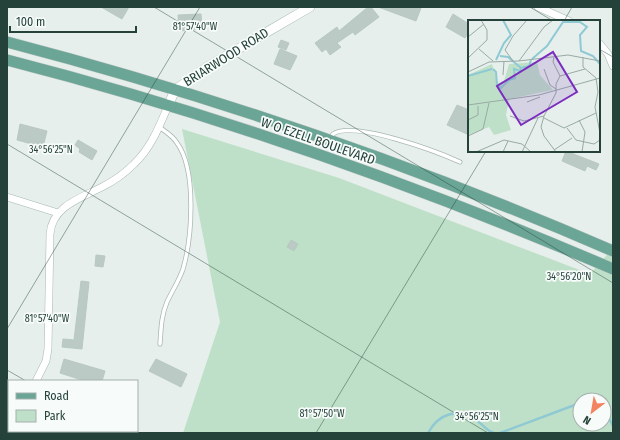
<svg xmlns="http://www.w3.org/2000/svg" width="620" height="440" viewBox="0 0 620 440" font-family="'Fira Sans Condensed',sans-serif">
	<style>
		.green { fill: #bfe0c8; fill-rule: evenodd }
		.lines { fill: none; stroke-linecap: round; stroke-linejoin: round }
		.stream { stroke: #8ec9d4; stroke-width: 2.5 }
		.building { fill: #bbcac4; stroke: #b8c9c2 }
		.service-casing { stroke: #a8b8b2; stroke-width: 5 }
		.minor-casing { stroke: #a8b8b2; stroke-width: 8 }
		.tertiary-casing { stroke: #a8b8b2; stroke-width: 10 }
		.primary-casing { stroke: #c2cac8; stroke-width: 12 }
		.service { stroke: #fff; stroke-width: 3.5 }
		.minor { stroke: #fff; stroke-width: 7 }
		.tertiary { stroke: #fff; stroke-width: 9 }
		.primary { stroke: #6aa596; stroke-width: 11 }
		.ticks { fill: none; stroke: #24423a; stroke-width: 1; stroke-opacity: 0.45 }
		.labels { text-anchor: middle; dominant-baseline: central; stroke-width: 3.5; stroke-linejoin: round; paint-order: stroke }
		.street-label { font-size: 13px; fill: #24423a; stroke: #f7fbf9 }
		.inset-river { fill: none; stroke: #8ec9d4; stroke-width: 2 }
		.inset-road { fill: none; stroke: #98aaa4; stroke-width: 1 }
		.view { fill: #7b2cbf; fill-opacity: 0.15; stroke: #7b2cbf; stroke-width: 2 }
		.inset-edge { fill: none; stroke: #24423a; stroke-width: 2 }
		.ticks-label { font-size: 10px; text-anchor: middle; fill: #24423a; stroke: #f7fbf9; stroke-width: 3.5; stroke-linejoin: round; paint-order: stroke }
	</style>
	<rect width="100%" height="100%" fill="#e6efeb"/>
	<!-- green -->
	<path class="green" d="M182 129 339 178 590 274 613 248V433H183L220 322ZM580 400H604V424H580Z"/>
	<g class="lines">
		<!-- stream -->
		<g class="stream">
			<polyline points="604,409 613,426"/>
			<path d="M428 433C439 413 457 408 476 420 483 424 486 431 494 433"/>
			<polyline points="500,433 580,403"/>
		</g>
	</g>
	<!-- building -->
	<g class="building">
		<polygon points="101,7 129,7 122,19"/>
		<polygon points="368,7 371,7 379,17 355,35 353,32 337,43 341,47 330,55 326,49 322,52 315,43 337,27 339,31"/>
		<polygon points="378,7 417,7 421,8 416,21"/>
		<polygon points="201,14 202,29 179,31 178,15"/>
		<polygon points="453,14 469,24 469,32 465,38 446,27"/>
		<polygon points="281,40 289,43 286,50 278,47"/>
		<polygon points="280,49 297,56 290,70 274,64"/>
		<polygon points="457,105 469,110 469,135 447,125"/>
		<polygon points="20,124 47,131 43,147 17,140"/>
		<polygon points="78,140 97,151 92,160 79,152 80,149 75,145"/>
		<polygon points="566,151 599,164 596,170 587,166 585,171 562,161"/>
		<polygon points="291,240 298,244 294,251 287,247"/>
		<polygon points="96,255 105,256 103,267 95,266"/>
		<polygon points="81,281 89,282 82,349 62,347 63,339 74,340"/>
		<polygon points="64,359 105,371 102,381 85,381 60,373"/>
		<polygon points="156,359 187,374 181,387 149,371"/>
	</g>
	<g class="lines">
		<!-- service casing -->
		<g class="service-casing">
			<g id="service">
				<path d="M159 127C166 132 173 136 177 143 197 170 192 238 183 269 179 281 172 291 167 302 161 316 161 330 160 344"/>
				<path d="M331 139 333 134C353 120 438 152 460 162"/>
			</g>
		</g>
		<!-- minor casing -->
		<g class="minor-casing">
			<g id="minor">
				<polyline points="538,7 569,21"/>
				<polyline points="599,43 608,54 613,66"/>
				<polyline points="7,197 58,213"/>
				<path d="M36 381 46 361 48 349 50 234C52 206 81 198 102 187 114 181 125 173 134 164 151 148 159 127 168 106"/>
				<polyline points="7,394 9,395"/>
				<polyline points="116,431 121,433"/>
			</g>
		</g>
		<!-- tertiary casing -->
		<g class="tertiary-casing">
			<polyline id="tertiary" points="168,106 175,90 207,67 310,7"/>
		</g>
		<!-- primary casing -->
		<g class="primary-casing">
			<g id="primary">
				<path d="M7 42C214 96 417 166 613 251"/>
				<path d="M7 60C214 113 417 185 613 269"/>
			</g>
		</g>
		<!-- service -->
		<use href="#service" class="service"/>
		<!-- minor -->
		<use href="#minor" class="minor"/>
		<!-- tertiary -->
		<use href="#tertiary" class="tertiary"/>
		<!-- primary -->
		<use href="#primary" class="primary"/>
	</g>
	<!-- ticks -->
	<path class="ticks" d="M154 7 613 283M530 7 553 21M564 21 572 7M599 49 613 57M7 144 488 433M7 329 200 7M7 370 26 381M109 431 112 433M316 433 486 151"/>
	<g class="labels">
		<!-- street labels -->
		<g class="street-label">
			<text transform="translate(226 57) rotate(-32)">BRIARWOOD ROAD</text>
			<text transform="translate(318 141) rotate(19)">W O EZELL BOULEVARD</text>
		</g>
	</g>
	<!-- overview -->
	<g transform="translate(468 20)">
		<rect width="132" height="132" fill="#e6efeb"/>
		<path d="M69 42 72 55 85 70 41 79 38 95 43 110 26 115 21 107 0 115V55L24 44 30 63 36 61 41 44Z" fill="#bfe0c8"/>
		<path class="inset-river" d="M32 36 40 37 53 48 61 46 63 40M64 39 79 26 95 2H112L119 7 112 15 113 31 125 36 132 44M28 40 36 23 43 15 35 0M25 49 28 52 29 65 33 68 41 60 47 58 46 49 52 51 53 48M0 56 24 49"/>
		<path class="inset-road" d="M0 17 16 4M11 29 25 41M37 30 45 16 59 0M37 30 45 41M86 37 85 42 92 56 88 64V73L76 96 73 107 76 116 88 132M115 37V47L128 58 130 72 127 87 132 113M0 38 19 20V10L13 0M51 41 100 35 132 41M76 49 82 65 88 69M0 52 21 42 51 41 76 7 85 0M35 55 36 41M92 56 117 49M59 82 72 77M0 85 71 75 132 58M42 96 56 101 76 96M76 98 96 108 128 93M0 100 10 95V86M111 100 117 112 114 132M99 108 108 120 126 124 132 120M0 116 15 109 21 83M86 130 104 118M8 132 36 120 54 124 63 132M35 132 40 121M54 132 70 98"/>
		<path class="view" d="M85 32 109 72 53 105 29 66Z"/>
		<rect width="132" height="132" class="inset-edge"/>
	</g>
	<g class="ticks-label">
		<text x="195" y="30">81°57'40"W</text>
		<text x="51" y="153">34°56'25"N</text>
		<text x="569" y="280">34°56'20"N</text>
		<text x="47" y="322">81°57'40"W</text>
		<text x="322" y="417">81°57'50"W</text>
		<text x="477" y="420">34°56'25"N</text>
	</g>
	<!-- border -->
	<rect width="620" height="440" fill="none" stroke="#24423a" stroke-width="16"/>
	<!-- legend -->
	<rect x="8" y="380" width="130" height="52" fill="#f7fbf9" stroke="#a3b1ad"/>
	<rect x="16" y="393" width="20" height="6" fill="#6aa596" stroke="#a3b1ad"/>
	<text x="44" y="400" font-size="12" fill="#24423a">Road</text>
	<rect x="16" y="410" width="20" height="12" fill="#bfe0c8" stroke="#a3b1ad"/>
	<text x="44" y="420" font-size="12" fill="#24423a">Park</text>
	<!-- north arrow -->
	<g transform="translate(592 412) rotate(211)"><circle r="19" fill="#f7fbf9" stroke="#a3b1ad"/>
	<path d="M0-3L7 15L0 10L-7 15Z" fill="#f4845f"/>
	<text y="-6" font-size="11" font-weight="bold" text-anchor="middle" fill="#24423a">N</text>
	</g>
	<!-- scale -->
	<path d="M10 26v6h126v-6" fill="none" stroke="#24423a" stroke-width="2"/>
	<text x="16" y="26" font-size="12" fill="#24423a" stroke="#f7fbf9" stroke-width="3" paint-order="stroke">100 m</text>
</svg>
